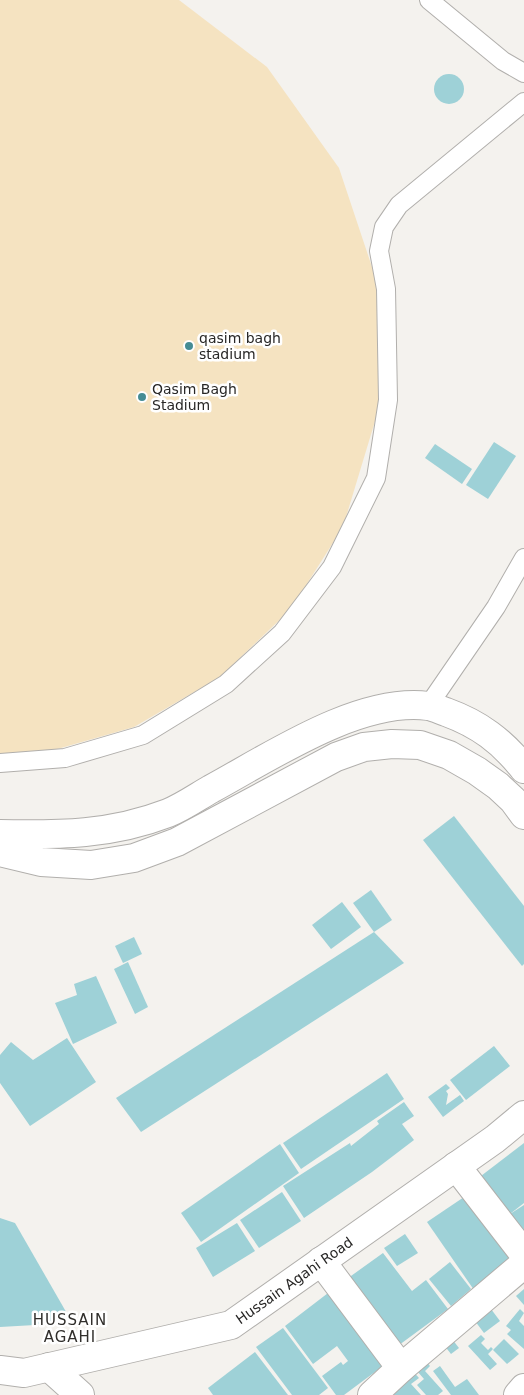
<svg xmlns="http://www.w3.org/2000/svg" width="524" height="1395" viewBox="0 0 524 1395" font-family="'DejaVu Sans',sans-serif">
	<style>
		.green { fill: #f5e3c1 }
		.building { fill: #9ed1d7 }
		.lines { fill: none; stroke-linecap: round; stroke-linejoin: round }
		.lane-casing { stroke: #b1afac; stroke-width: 20 }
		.street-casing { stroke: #b1afac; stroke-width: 30 }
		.secondary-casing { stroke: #b1afac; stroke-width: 30 }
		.lane { stroke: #fff; stroke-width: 18 }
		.street { stroke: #fff; stroke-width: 28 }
		.secondary { stroke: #fff; stroke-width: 28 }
		.poi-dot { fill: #458c94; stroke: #fff; stroke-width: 2 }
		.labels { text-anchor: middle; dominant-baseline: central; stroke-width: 5; stroke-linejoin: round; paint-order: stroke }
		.poi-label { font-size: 14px; fill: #282726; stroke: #fff; text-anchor: start }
		.street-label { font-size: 14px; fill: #282726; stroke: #fff }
		.neighbourhood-label { font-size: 15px; letter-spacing: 1px; fill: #312f2c; stroke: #fff }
	</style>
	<rect width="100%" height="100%" fill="#f4f2ee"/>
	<!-- green -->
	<polygon class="green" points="0,0 179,0 267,67 339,168 378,285 379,408 343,527 291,609 220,677 134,727 40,754 0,756"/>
	<!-- building -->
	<g class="building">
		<circle cx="449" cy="89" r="15"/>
		<polygon points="494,442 516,456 488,499 466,485"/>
		<polygon points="435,444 472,469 462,484 425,458"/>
		<polygon points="454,816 524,906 524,964 522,966 423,840"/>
		<polygon points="371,890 392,920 374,932 353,903"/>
		<polygon points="342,902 361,927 331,949 312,925"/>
		<polygon points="374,932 404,963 141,1132 116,1098"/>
		<polygon points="134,937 142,954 123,963 115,946"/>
		<polygon points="128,962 148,1007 135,1014 114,969"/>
		<polygon points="96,976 117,1023 73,1044 55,1003 77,995 74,984"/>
		<polygon points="67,1038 96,1082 30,1126 0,1083 0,1055 11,1042 33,1060"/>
		<polygon points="494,1046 510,1066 466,1100 450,1080"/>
		<polygon points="387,1073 404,1099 301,1169 283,1143"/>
		<polygon points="446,1084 450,1088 446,1091 448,1094 446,1105 460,1095 464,1101 443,1117 428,1097"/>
		<polygon points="404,1102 414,1116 402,1124 414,1140 372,1172 304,1218 283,1186 350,1143 351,1146 379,1124 377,1121"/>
		<polygon points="524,1143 524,1203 506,1217 477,1179"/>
		<polygon points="280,1144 299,1173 201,1242 181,1213"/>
		<polygon points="282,1192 301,1221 259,1248 240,1220"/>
		<polygon points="470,1193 517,1261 474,1290 427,1222"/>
		<polygon points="524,1205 524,1240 507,1216"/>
		<polygon points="0,1218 15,1223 69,1317 35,1325 0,1327"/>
		<polygon points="237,1223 255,1251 213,1277 196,1248"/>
		<polygon points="405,1234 418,1253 397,1266 384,1248"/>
		<polygon points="383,1253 412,1291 426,1280 448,1309 395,1348 344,1281"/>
		<polygon points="450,1262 471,1289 451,1306 429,1279"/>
		<polygon points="524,1289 524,1305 516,1296"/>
		<polygon points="332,1290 387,1363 344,1395 336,1395 322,1376 341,1362 343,1365 348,1361 337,1346 313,1364 285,1326"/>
		<polygon points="485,1301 500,1321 484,1333 469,1313"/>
		<polygon points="520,1309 524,1313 519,1321 524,1326 524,1349 507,1334 511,1330 506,1326"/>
		<polygon points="283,1328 328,1388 319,1395 292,1395 256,1347"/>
		<polygon points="448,1334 459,1348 451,1354 440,1340"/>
		<polygon points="481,1335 485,1339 481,1343 488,1350 491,1347 493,1349 488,1354 497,1364 490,1370 468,1346"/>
		<polygon points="504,1339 519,1354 507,1364 493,1350"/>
		<polygon points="255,1352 288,1395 213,1395 208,1388"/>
		<polygon points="421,1355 430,1366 425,1371 443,1391 438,1395 426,1395 417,1385 424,1379 411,1364"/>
		<polygon points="408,1366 419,1378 411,1384 421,1395 375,1395"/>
		<polygon points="440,1366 455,1387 467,1379 479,1395 451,1395 433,1371"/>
	</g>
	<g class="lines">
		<!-- lane casing -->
		<g class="lane-casing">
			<g id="lane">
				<polyline points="429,0 503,61 524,73"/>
				<polyline points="428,706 496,607 524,558"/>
				<polyline points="0,763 65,758 143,735 226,684 282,633 332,567 376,478 388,400 386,289 379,251 384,227 399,205 524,102"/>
			</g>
		</g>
		<!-- street casing -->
		<g class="street-casing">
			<g id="street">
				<path d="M0 834C60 835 111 835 168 813 183 807 197 797 211 789 270 757 359 697 428 706 434 707 440 710 446 712 479 724 502 741 524 769"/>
				<polyline points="0,852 41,862 91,865 134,858 177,842 336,757 364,747 392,744 420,745 449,755 477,771 498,786 513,800 524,815"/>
				<polyline points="456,1166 524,1254"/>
				<polyline points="321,1261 401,1368"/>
				<polyline points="49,1367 80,1395"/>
				<polyline points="372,1395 401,1368 524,1264"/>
				<polyline points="518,1395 524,1388"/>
			</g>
		</g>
		<!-- secondary casing -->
		<g class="secondary-casing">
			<g id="secondary">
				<path id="s1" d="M0 1370 24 1373 231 1325 495 1139 524 1115"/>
			</g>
		</g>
		<!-- lane -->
		<use href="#lane" class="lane"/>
		<!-- street -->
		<use href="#street" class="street"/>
		<!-- secondary -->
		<use href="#secondary" class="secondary"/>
	</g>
	<!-- markers -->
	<g class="poi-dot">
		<circle cx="189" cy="346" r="5"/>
		<circle cx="142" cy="397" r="5"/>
	</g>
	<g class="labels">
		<!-- poi labels -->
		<g class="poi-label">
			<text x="199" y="338">qasim bagh<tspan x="199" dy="16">stadium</tspan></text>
			<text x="152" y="389">Qasim Bagh<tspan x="152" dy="16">Stadium</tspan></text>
		</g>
		<!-- street labels -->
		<g class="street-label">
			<text stroke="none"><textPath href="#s1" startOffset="314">Hussain Agahi Road</textPath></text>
		</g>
		<!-- neighbourhood labels -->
		<g class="neighbourhood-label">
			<text x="70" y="1320">HUSSAIN<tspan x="70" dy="17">AGAHI</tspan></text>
		</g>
	</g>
</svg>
